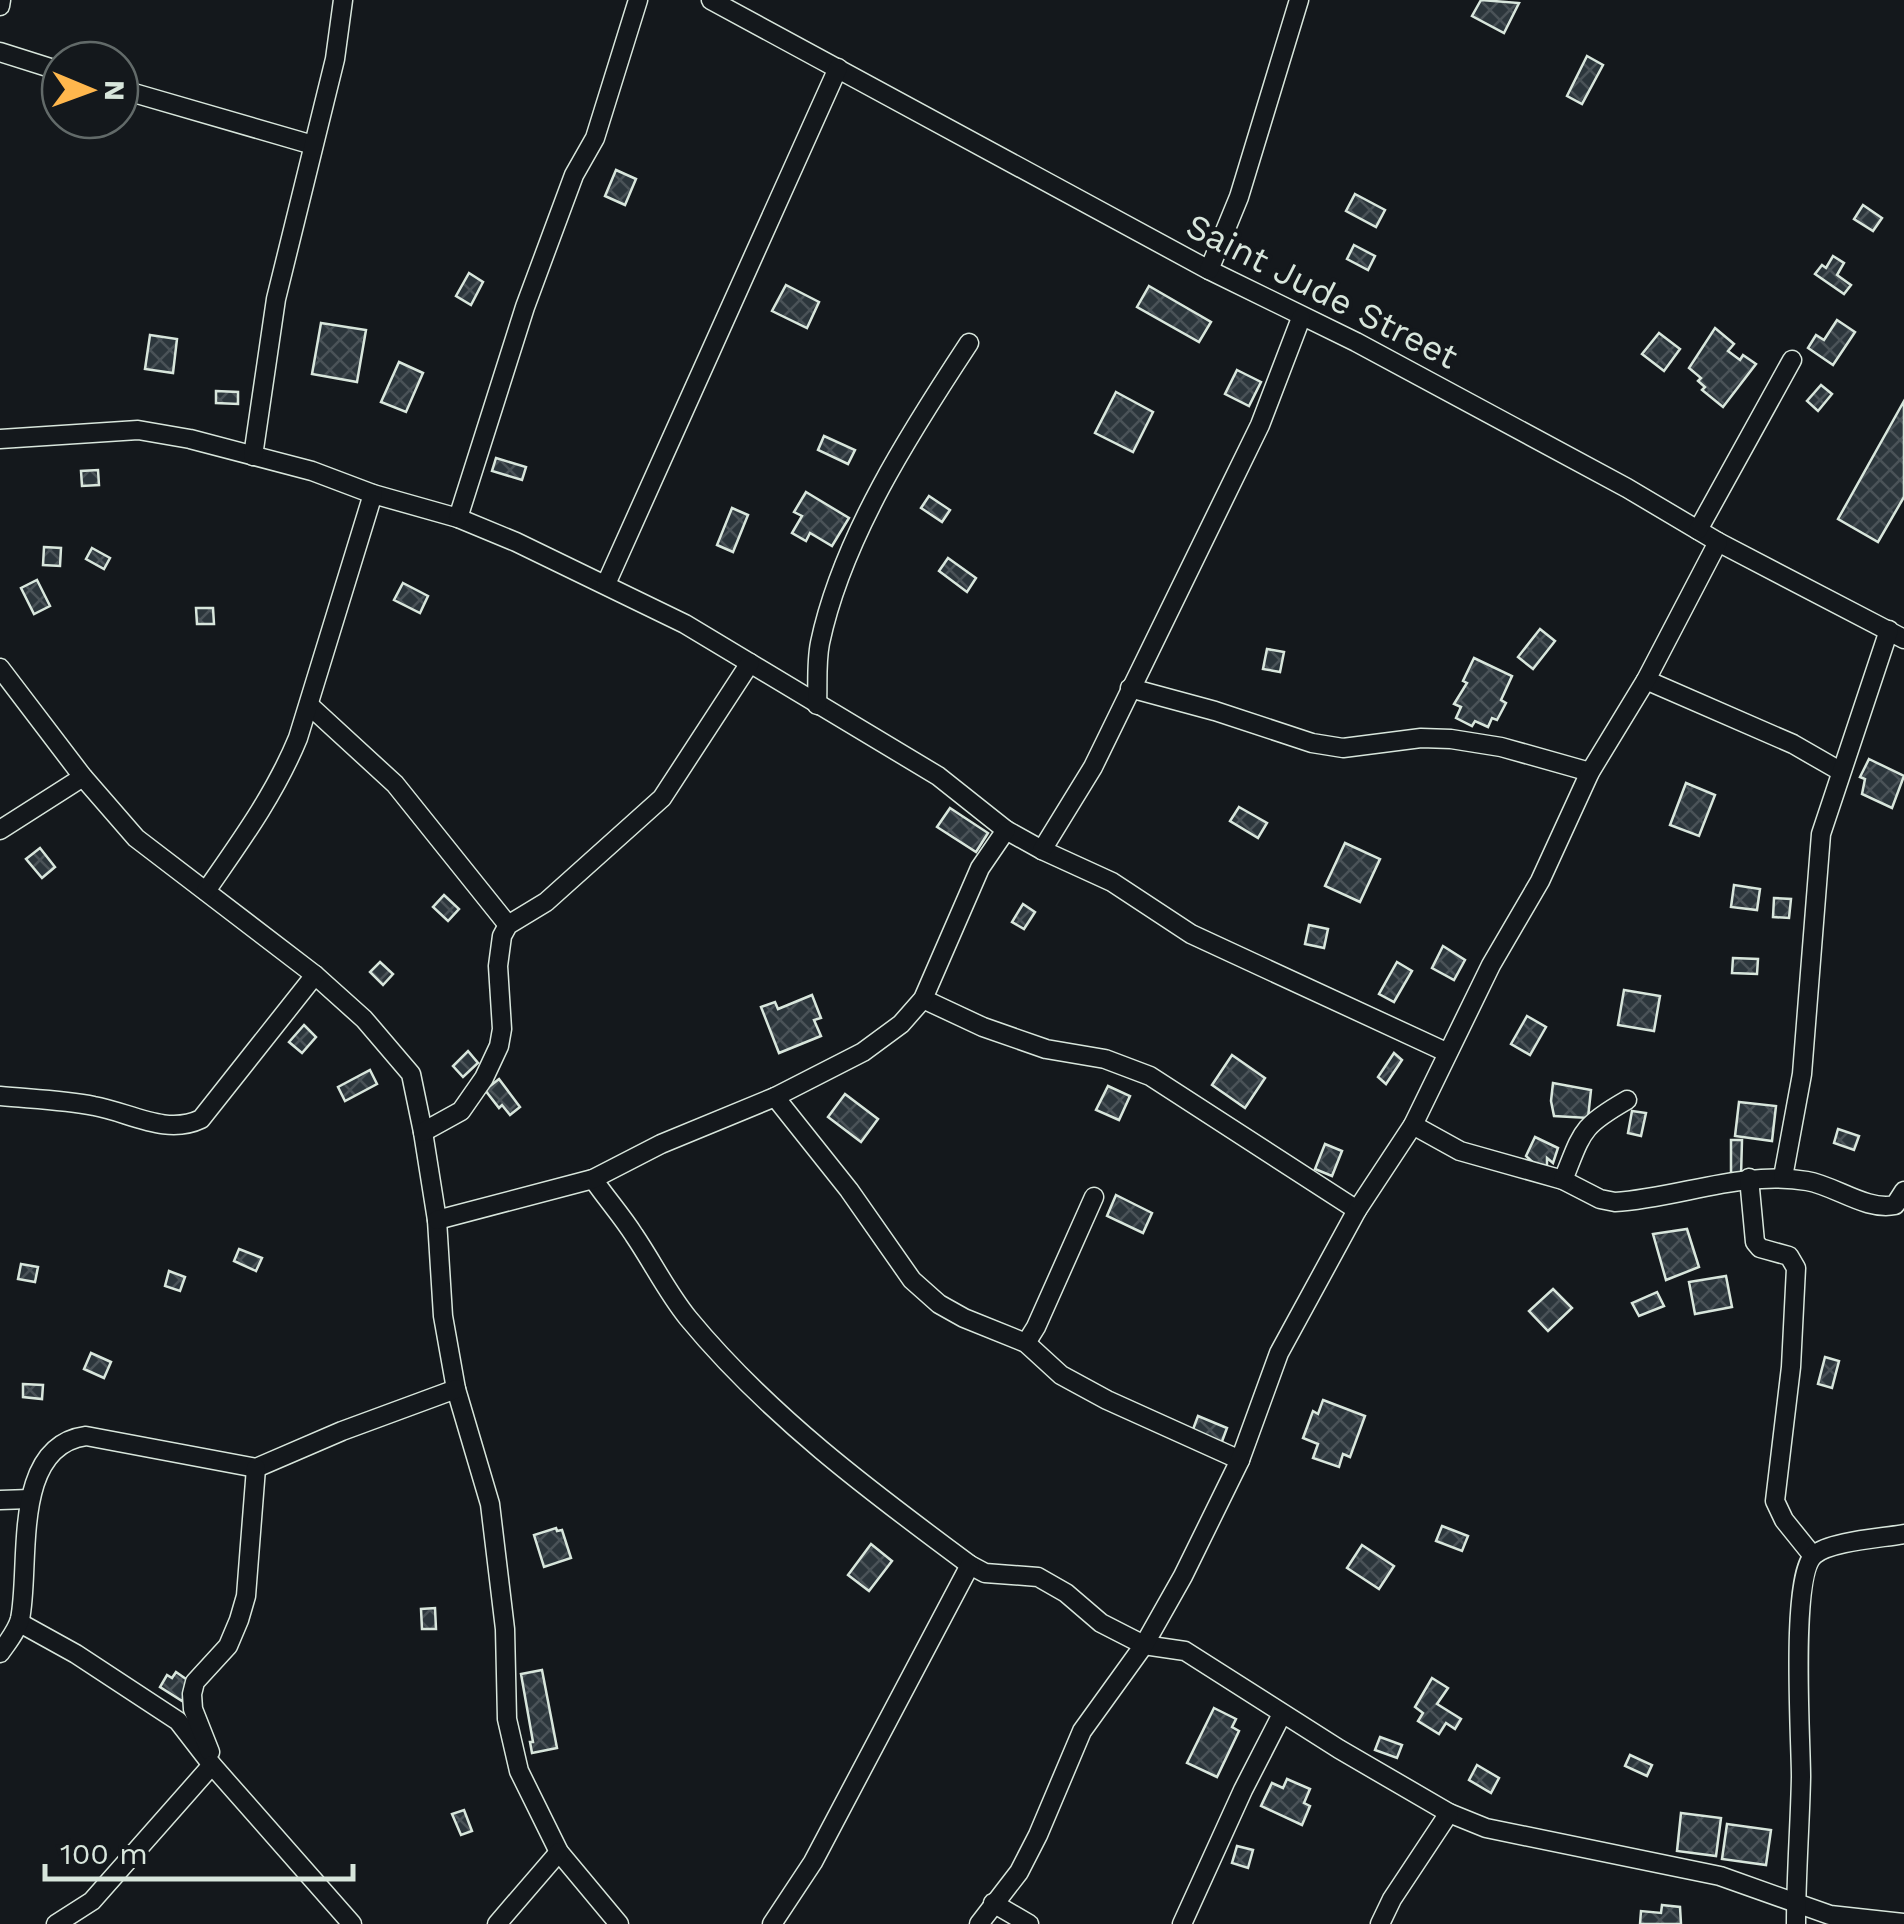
<svg xmlns="http://www.w3.org/2000/svg" width="1904" height="1924" viewBox="0 0 1904 1924" font-family="'Work Sans',sans-serif">
	<style>
		.building { fill: url(#building-cross-hatch); stroke: #d8e6dc; stroke-width: 2.5 }
		.lines { fill: none; stroke-linecap: round; stroke-linejoin: round }
		.street-casing { stroke: #d8e6dc; stroke-width: 21 }
		.street { stroke: #14181c; stroke-width: 18 }
		.labels { text-anchor: middle; dominant-baseline: central; stroke-width: 8; stroke-linejoin: round; paint-order: stroke }
		.street-label { font-size: 35px; fill: #d8e6dc; stroke: #14181c }
	</style>
	<defs>
		<pattern id="building-cross-hatch" width="8" height="8" patternUnits="userSpaceOnUse" patternTransform="scale(2.5)"><rect width="8" height="8" fill="#2c363c"/><path d="M0 0l8 8M0 8l8-8" fill="none" stroke="#4a5358"/></pattern>
	</defs>
	<rect width="100%" height="100%" fill="#14181c"/>
	<!-- building -->
	<g class="building">
		<polygon points="1481,0 1519,3 1504,33 1472,16"/>
		<polygon points="1587,56 1603,65 1582,104 1567,96"/>
		<polygon points="616,170 636,179 625,205 605,196"/>
		<polygon points="1355,194 1385,210 1376,227 1346,211"/>
		<polygon points="1863,205 1882,218 1873,231 1854,219"/>
		<polygon points="1354,245 1375,256 1368,270 1347,259"/>
		<polygon points="1833,256 1844,263 1837,275 1851,285 1844,294 1815,274 1822,265 1826,268"/>
		<polygon points="469,273 483,282 471,305 456,296"/>
		<polygon points="786,285 819,302 807,328 772,311"/>
		<polygon points="1149,286 1211,322 1199,342 1137,307"/>
		<polygon points="1837,320 1855,332 1833,365 1808,348 1816,335 1824,340"/>
		<polygon points="321,323 366,330 357,382 312,374"/>
		<polygon points="1715,328 1734,344 1728,351 1740,360 1743,355 1756,364 1723,407 1702,390 1705,387 1698,381 1701,378 1689,368"/>
		<polygon points="1659,333 1680,349 1664,371 1642,354"/>
		<polygon points="150,335 177,339 173,373 145,369"/>
		<polygon points="399,362 423,373 406,412 381,402"/>
		<polygon points="1237,370 1261,382 1249,406 1225,394"/>
		<polygon points="1821,385 1832,394 1818,411 1807,401"/>
		<polygon points="216,391 238,392 238,404 216,403"/>
		<polygon points="1116,392 1153,412 1133,452 1095,433"/>
		<polygon points="1904,401 1904,497 1878,542 1838,519"/>
		<polygon points="824,436 855,450 848,464 818,450"/>
		<polygon points="496,458 526,467 522,480 492,471"/>
		<polygon points="98,470 99,485 82,486 81,471"/>
		<polygon points="806,492 849,518 832,546 810,533 806,541 792,533 802,516 794,512"/>
		<polygon points="929,496 950,510 942,522 921,508"/>
		<polygon points="732,508 748,515 733,552 717,545"/>
		<polygon points="44,547 61,548 60,566 43,565"/>
		<polygon points="92,548 110,558 104,569 86,559"/>
		<polygon points="948,558 976,578 967,592 939,571"/>
		<polygon points="37,580 50,606 34,614 21,588"/>
		<polygon points="403,583 428,596 420,613 394,600"/>
		<polygon points="196,608 213,608 214,624 197,624"/>
		<polygon points="1540,629 1555,641 1533,669 1518,657"/>
		<polygon points="1267,649 1284,652 1280,672 1263,669"/>
		<polygon points="1474,658 1512,676 1501,700 1506,703 1497,720 1492,718 1488,727 1475,721 1472,726 1456,718 1461,707 1454,704 1467,683 1463,681"/>
		<polygon points="1869,759 1904,776 1892,808 1862,794 1865,779 1860,777"/>
		<polygon points="1686,783 1715,795 1699,836 1670,825"/>
		<polygon points="1239,807 1267,823 1258,838 1230,821"/>
		<polygon points="950,808 988,833 976,852 937,827"/>
		<polygon points="1345,843 1380,859 1360,902 1325,886"/>
		<polygon points="40,848 55,867 42,878 26,859"/>
		<polygon points="1734,885 1760,889 1757,910 1731,907"/>
		<polygon points="444,895 459,909 448,921 433,907"/>
		<polygon points="1774,898 1791,899 1789,918 1773,917"/>
		<polygon points="1023,904 1035,912 1024,929 1012,922"/>
		<polygon points="1309,925 1328,929 1324,948 1305,944"/>
		<polygon points="1443,946 1465,960 1454,980 1432,968"/>
		<polygon points="1733,958 1758,959 1757,974 1732,973"/>
		<polygon points="380,962 393,974 383,985 370,972"/>
		<polygon points="1397,962 1412,971 1394,1002 1379,994"/>
		<polygon points="1624,990 1660,996 1654,1031 1618,1025"/>
		<polygon points="812,995 821,1018 814,1020 821,1036 779,1053 761,1007 775,1002 778,1009"/>
		<polygon points="1527,1016 1546,1027 1530,1055 1511,1044"/>
		<polygon points="304,1025 316,1037 302,1053 289,1042"/>
		<polygon points="468,1051 478,1063 463,1077 453,1066"/>
		<polygon points="1394,1053 1402,1060 1386,1084 1378,1077"/>
		<polygon points="1232,1055 1265,1078 1245,1108 1212,1085"/>
		<polygon points="370,1070 377,1084 345,1101 338,1087"/>
		<polygon points="499,1079 520,1107 510,1115 502,1105 499,1108 485,1090"/>
		<polygon points="1553,1083 1591,1090 1588,1118 1554,1116 1551,1101"/>
		<polygon points="1108,1086 1130,1096 1119,1120 1096,1110"/>
		<polygon points="845,1094 878,1119 861,1142 828,1117"/>
		<polygon points="1739,1102 1776,1106 1772,1141 1735,1136"/>
		<polygon points="1632,1111 1646,1113 1641,1136 1628,1133"/>
		<polygon points="1838,1129 1859,1136 1854,1150 1834,1143"/>
		<polygon points="1535,1137 1558,1148 1553,1163 1547,1158 1547,1169 1540,1169 1526,1156"/>
		<polygon points="1731,1140 1742,1140 1741,1176 1731,1175"/>
		<polygon points="1325,1144 1342,1151 1332,1176 1315,1169"/>
		<polygon points="1116,1195 1152,1213 1143,1233 1107,1216"/>
		<polygon points="1687,1229 1699,1267 1666,1280 1653,1234"/>
		<polygon points="239,1249 262,1258 256,1271 234,1261"/>
		<polygon points="21,1264 38,1267 35,1282 18,1279"/>
		<polygon points="169,1271 185,1277 180,1291 165,1286"/>
		<polygon points="1726,1276 1732,1307 1695,1314 1689,1282"/>
		<polygon points="1553,1289 1572,1308 1548,1331 1529,1311"/>
		<polygon points="1657,1292 1664,1306 1639,1316 1632,1303"/>
		<polygon points="91,1353 111,1362 104,1378 84,1369"/>
		<polygon points="1825,1357 1839,1361 1832,1388 1818,1384"/>
		<polygon points="23,1384 43,1385 42,1399 23,1397"/>
		<polygon points="1323,1400 1365,1416 1350,1457 1343,1454 1339,1467 1313,1458 1318,1444 1303,1438 1313,1411 1318,1414"/>
		<polygon points="1198,1416 1227,1428 1221,1444 1192,1432"/>
		<polygon points="1442,1526 1468,1536 1462,1551 1436,1541"/>
		<polygon points="556,1528 557,1531 562,1530 571,1558 544,1567 534,1535"/>
		<polygon points="871,1544 892,1561 869,1591 848,1575"/>
		<polygon points="1362,1545 1394,1566 1379,1589 1347,1568"/>
		<polygon points="435,1608 436,1629 422,1629 421,1609"/>
		<polygon points="542,1670 557,1748 532,1753 530,1742 533,1742 521,1674"/>
		<polygon points="176,1672 189,1681 185,1687 189,1689 182,1701 160,1687 167,1675 172,1678"/>
		<polygon points="1432,1678 1448,1688 1437,1704 1461,1719 1455,1729 1446,1723 1439,1734 1418,1721 1423,1713 1415,1707"/>
		<polygon points="1214,1708 1236,1719 1232,1727 1239,1731 1217,1777 1187,1763"/>
		<polygon points="1380,1737 1402,1745 1397,1758 1375,1750"/>
		<polygon points="1630,1755 1652,1765 1647,1776 1625,1766"/>
		<polygon points="1477,1765 1499,1778 1491,1793 1469,1780"/>
		<polygon points="1287,1779 1310,1789 1304,1803 1310,1806 1302,1825 1261,1806 1272,1783 1283,1788"/>
		<polygon points="464,1810 472,1831 461,1835 452,1814"/>
		<polygon points="1681,1813 1721,1818 1716,1856 1677,1851"/>
		<polygon points="1727,1824 1771,1830 1766,1865 1722,1859"/>
		<polygon points="1237,1846 1253,1850 1248,1868 1232,1863"/>
		<polygon points="1662,1905 1680,1907 1681,1924 1640,1924 1641,1911 1661,1913"/>
	</g>
	<g class="lines">
		<!-- street casing -->
		<g class="street-casing">
			<g id="street">
				<polyline points="711,0 1209,270 1356,342 1627,488 1718,542 1904,639"/>
				<polyline points="0,6 1,0"/>
				<polyline points="0,52 60,71"/>
				<polyline points="120,89 313,145"/>
				<polyline points="1209,270 1239,197 1299,0"/>
				<polyline points="0,439 138,430 190,439 312,471 373,494 458,518 516,542 685,624 938,776 1006,830 1042,850 1112,882 1191,934 1446,1052"/>
				<polyline points="253,456 276,299 335,59 343,0"/>
				<polyline points="458,518 525,307 574,175 595,138 638,0"/>
				<polyline points="1698,530 1792,360"/>
				<polyline points="606,584 838,68"/>
				<polyline points="0,668 83,777 136,838 315,975 364,1019 411,1074 423,1132 437,1220 443,1316 456,1389 490,1504 505,1629 507,1719 519,1771 559,1852 619,1924"/>
				<polyline points="1646,680 1793,744 1840,771"/>
				<polyline points="1130,688 1215,711 1312,743 1343,748 1421,738 1451,739 1501,747 1590,772"/>
				<path d="M817 705C818 684 816 663 820 643 842 538 911 431 969 343"/>
				<polyline points="310,706 395,784 508,925"/>
				<polyline points="0,830 83,777"/>
				<polyline points="1042,850 1093,767 1260,425 1301,318"/>
				<path d="M206 891C240 842 275 794 298 738L373 494"/>
				<polyline points="923,999 983,1027 1046,1049 1105,1059 1150,1076 1357,1210"/>
				<path d="M0 1096C31 1099 64 1100 94 1106 129 1112 166 1136 201 1119L315 975"/>
				<polyline points="775,1097 849,1190 912,1280 939,1304 964,1318 1026,1343 1061,1375 1107,1400 1240,1460"/>
				<path d="M1413 1125 1460 1151 1563 1180 1600 1199 1615 1202C1680 1198 1741 1170 1807 1181 1836 1186 1866 1211 1895 1205L1904 1191"/>
				<polyline points="423,1132 461,1111 484,1078 499,1046 502,1029 498,966 502,936 508,925 546,902 662,798 750,663"/>
				<polyline points="1783,1177 1802,1074 1821,834 1889,630"/>
				<polyline points="1749,1178 1755,1242 1760,1248 1789,1256 1796,1268 1791,1367 1775,1501 1784,1520 1813,1556"/>
				<path d="M593 1179C606 1198 622 1216 634 1235 653 1263 667 1292 688 1318 768 1415 870 1491 970 1565L985 1573 1038 1577 1066 1593 1101 1623 1144 1645 1185 1651 1339 1749 1449 1813 1486 1828 1720 1876 1830 1915 1904 1923"/>
				<path d="M1563 1180C1583 1131 1580 1127 1627 1100"/>
				<polyline points="437,1220 593,1179 661,1144 775,1097 863,1052 901,1024 923,999 980,868 1006,830"/>
				<polyline points="1026,1343 1036,1327 1094,1197"/>
				<polyline points="0,1500 30,1499"/>
				<polyline points="20,1623 76,1654 178,1721 212,1765 352,1924"/>
				<path d="M0 1653C7 1643 17 1631 20 1619 31 1566 10 1446 86 1436L256 1468 342 1431 456 1389"/>
				<polyline points="210,1752 193,1709 192,1694 195,1682 228,1646 239,1620 246,1596 256,1468"/>
				<polyline points="993,1903 1029,1924"/>
				<polyline points="56,1924 92,1901 212,1765"/>
				<polyline points="497,1924 559,1852"/>
				<polyline points="772,1924 813,1862 970,1565"/>
				<polyline points="979,1924 1019,1872 1038,1835 1082,1731 1144,1645 1183,1576 1240,1460 1279,1353 1357,1210 1413,1125 1491,965 1540,881 1590,772 1646,680 1718,542"/>
				<polyline points="1182,1924 1243,1790 1282,1714"/>
				<polyline points="1380,1924 1392,1899 1449,1813"/>
				<path d="M1796 1924C1796 1875 1800 1826 1801 1777 1801 1739 1790 1576 1814 1555 1830 1541 1883 1538 1904 1534"/>
			</g>
		</g>
		<!-- street -->
		<use href="#street" class="street"/>
	</g>
	<g class="labels">
		<!-- street labels -->
		<g class="street-label">
			<text transform="translate(1322 291) rotate(27)">Saint Jude Street</text>
		</g>
	</g>
	<!-- north arrow -->
	<g transform="translate(90 90) rotate(91)"><circle r="48" fill="#14181c" stroke="#626a69" stroke-width="2.5"/>
	<path d="M0-8L18 38L0 25L-18 38Z" fill="#ffb74d"/>
	<text y="-15" font-size="28" font-weight="bold" text-anchor="middle" fill="#d8e6dc">N</text>
	</g>
	<!-- scale -->
	<path d="M45 1864v15h308v-15" fill="none" stroke="#d8e6dc" stroke-width="5"/>
	<text x="60" y="1864" font-size="30" fill="#d8e6dc" stroke="#14181c" stroke-width="8" paint-order="stroke">100 m</text>
</svg>
